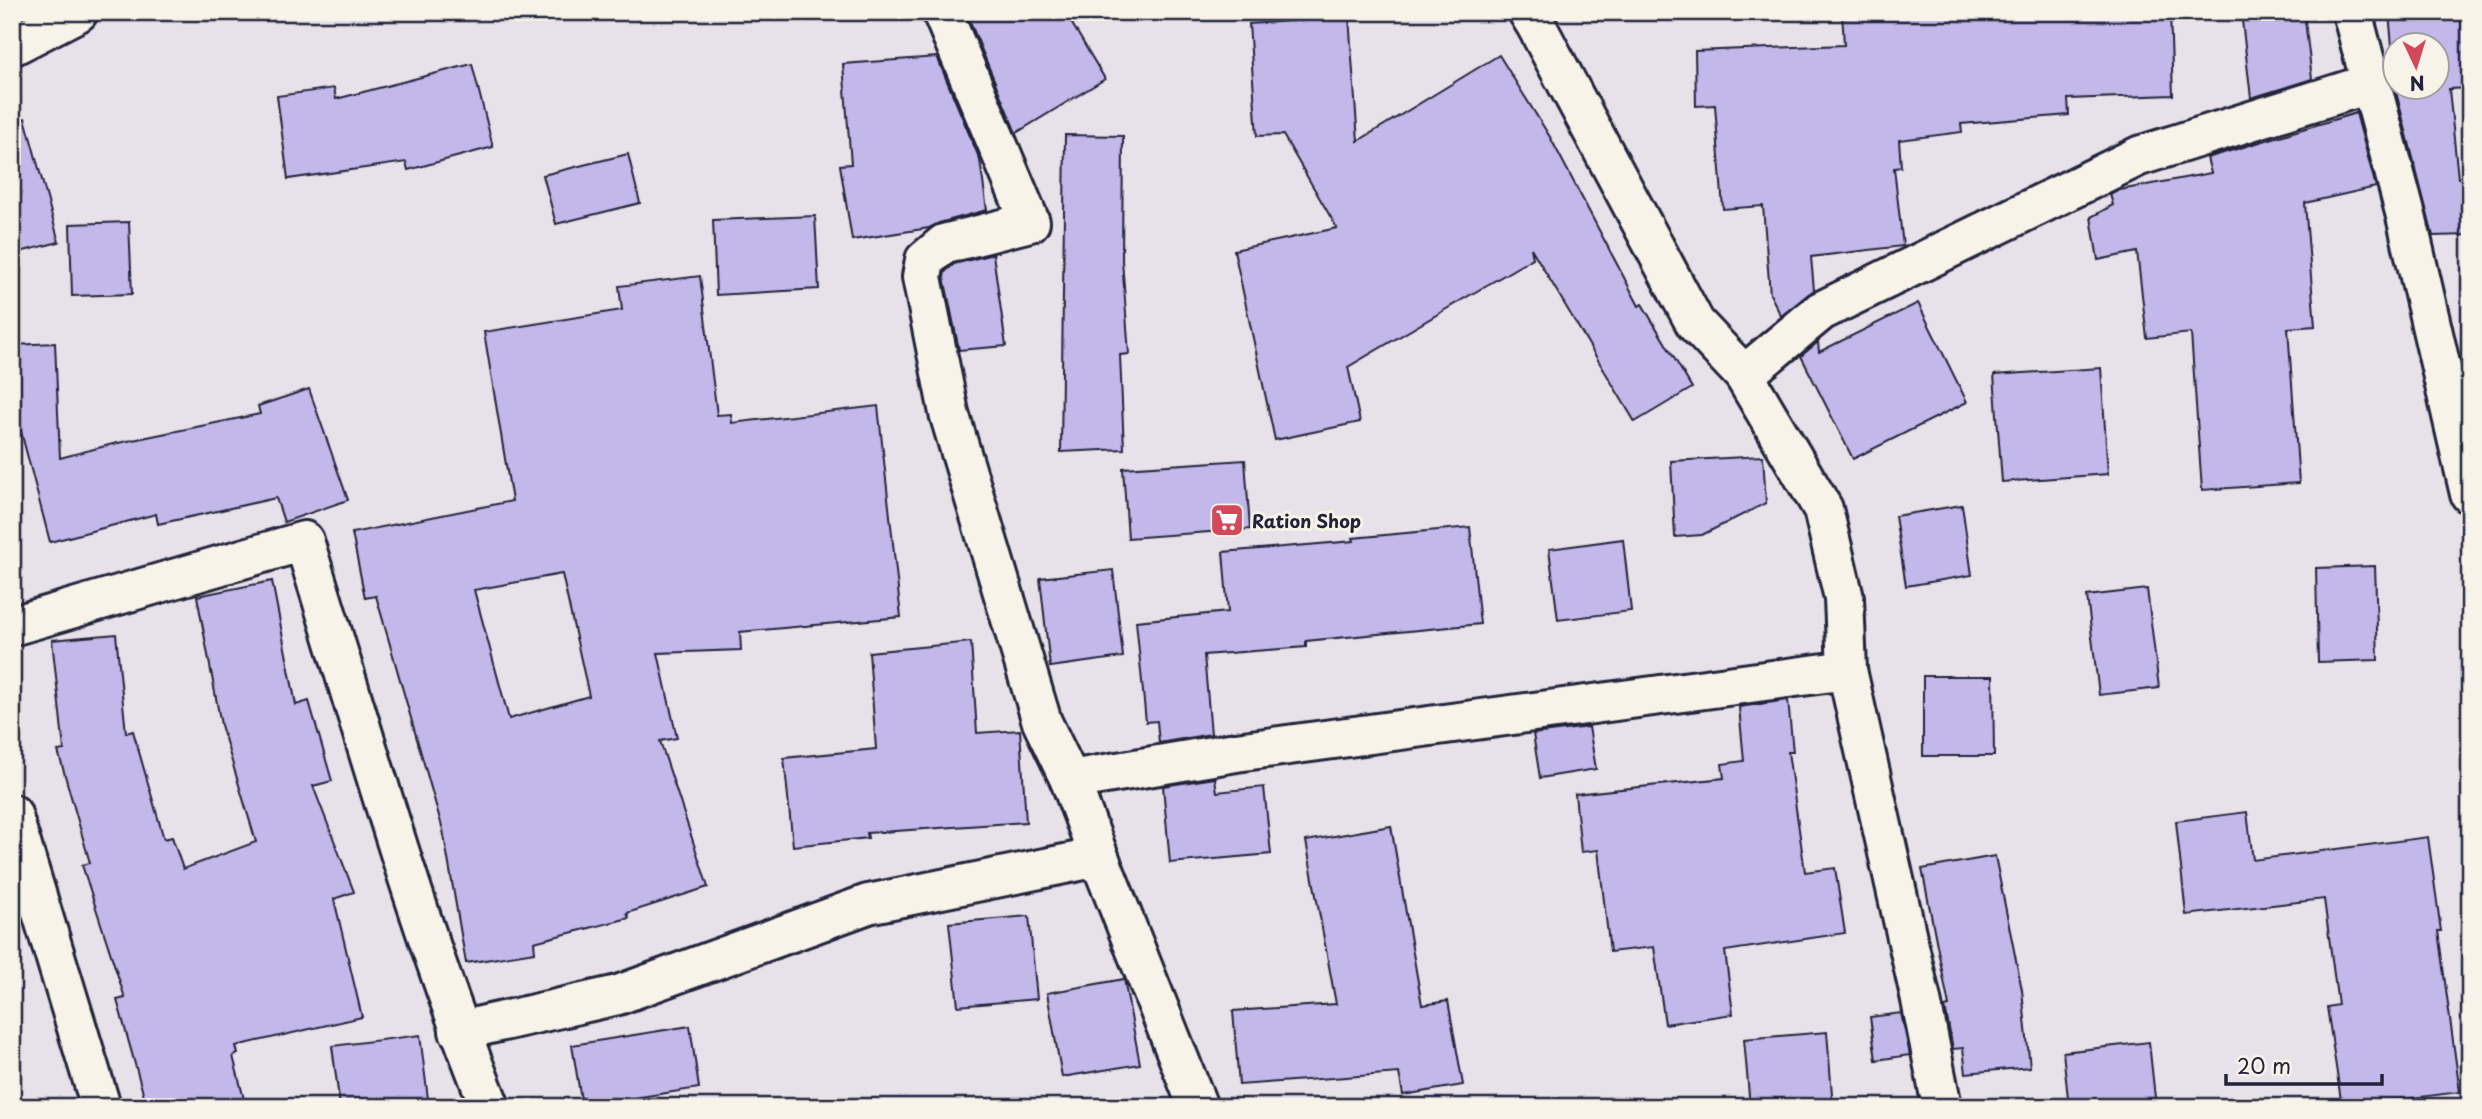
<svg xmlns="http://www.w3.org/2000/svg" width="2482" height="1119" viewBox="0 0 2482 1119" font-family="'Playpen Sans',sans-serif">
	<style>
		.building { fill: #c3b8ea; stroke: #22223b; stroke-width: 2; fill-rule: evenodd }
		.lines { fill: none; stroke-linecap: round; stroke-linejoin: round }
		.minor-casing { stroke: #22223b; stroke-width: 44 }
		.minor { stroke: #f7f3e8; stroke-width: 38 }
		.labels { text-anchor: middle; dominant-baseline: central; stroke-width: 6; stroke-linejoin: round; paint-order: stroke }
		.poi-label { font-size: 18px; font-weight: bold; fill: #22223b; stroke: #f7f3e8; text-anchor: start }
	</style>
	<rect width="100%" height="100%" fill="#e7e1e9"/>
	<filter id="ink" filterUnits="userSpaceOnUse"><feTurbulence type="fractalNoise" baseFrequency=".0143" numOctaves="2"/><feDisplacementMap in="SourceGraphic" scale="14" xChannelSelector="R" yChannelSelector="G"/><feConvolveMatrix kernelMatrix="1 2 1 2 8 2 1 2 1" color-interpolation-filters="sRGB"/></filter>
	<g filter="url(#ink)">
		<!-- building -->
		<g class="building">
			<polygon points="966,12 1065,12 1105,79 1016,133"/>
			<polygon points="1842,12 2170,12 2173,95 2068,99 2069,115 1961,124 1962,132 1899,140 1901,167 1894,168 1903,246 1811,257 1814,290 1781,316 1770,294 1763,206 1723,209 1715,105 1696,106 1695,51 1844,45"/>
			<polygon points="2241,12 2304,12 2312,79 2251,98"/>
			<polygon points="2389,12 2470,12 2470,88 2449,89 2458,178 2470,178 2470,235 2433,236 2395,88 2437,88 2437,46 2395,46 2395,82"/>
			<polygon points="1349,17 1358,141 1499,55 1550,137 1639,306 1642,304 1692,388 1635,422 1531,248 1533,258 1348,367 1360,422 1275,440 1234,250 1337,228 1283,135 1257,136 1249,24"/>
			<polygon points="937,57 980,160 987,210 939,223 929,228 852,240 840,165 851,164 843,64"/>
			<polygon points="472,64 493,147 408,170 406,162 288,179 277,96 334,88 336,99"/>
			<polygon points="2356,113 2376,187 2305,203 2315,326 2288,328 2299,483 2202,490 2191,333 2147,338 2137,252 2098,260 2091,217 2113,205 2110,194 2120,190 2211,173 2207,158"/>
			<polygon points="25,118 59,242 12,254 12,120"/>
			<polygon points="1065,135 1123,136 1122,260 1129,354 1120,355 1124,449 1061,452"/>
			<polygon points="628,154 640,203 556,224 543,175"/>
			<polygon points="815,216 819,289 716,295 713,220"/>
			<polygon points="129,222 132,294 72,296 70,224"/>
			<polygon points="993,254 1006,346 959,350 944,277 945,272 954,264"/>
			<path d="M700 276 717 415 731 414 732 423 878 406 901 617 740 632 741 650 658 653 677 738 660 741 708 887 627 913 629 918 534 942 535 952 466 963 443 830 376 596 365 598 352 533 512 501 484 332 622 310 619 286ZM562 574 589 696 509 719 474 590Z"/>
			<polygon points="1918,303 1967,402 1853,459 1801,356 1818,342 1819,352"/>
			<polygon points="55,343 60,458 113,444 260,414 258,406 309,389 348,500 284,522 276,498 158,524 156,514 50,542 12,397 12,345"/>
			<polygon points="2101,368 2108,474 2002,482 1994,375"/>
			<polygon points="1763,456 1766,503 1702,535 1675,537 1671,461"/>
			<polygon points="1245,460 1250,529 1128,538 1123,468"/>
			<polygon points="1962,505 1972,575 1906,586 1895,516"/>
			<polygon points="1470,527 1480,624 1306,641 1306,647 1204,655 1211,734 1159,743 1157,721 1146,722 1136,621 1228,612 1223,552 1354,541 1353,538"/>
			<polygon points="1623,539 1631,611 1558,620 1549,549"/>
			<polygon points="2375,566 2378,660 2318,662 2316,568"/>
			<polygon points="1113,570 1123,657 1050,667 1040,578"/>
			<polygon points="272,581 296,705 309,701 332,781 313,786 354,892 334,899 362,1017 236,1046 238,1054 233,1056 246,1107 147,1107 117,1000 125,998 82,865 90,863 58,751 64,750 52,640 116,634 126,733 133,731 164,839 172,837 183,869 256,842 221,725 197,596"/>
			<polygon points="2147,589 2159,688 2099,695 2087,596"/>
			<polygon points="971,642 977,733 1020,730 1026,822 867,833 868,838 793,846 784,758 876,749 869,652"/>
			<polygon points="1923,676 1993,676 1994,756 1923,756"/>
			<polygon points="1788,700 1793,752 1788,752 1805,872 1835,868 1845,933 1725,951 1733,1014 1665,1024 1654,947 1610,952 1598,850 1581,852 1575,794 1724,778 1722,764 1744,761 1739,707"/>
			<polygon points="1589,727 1596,769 1540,778 1533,734"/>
			<polygon points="1215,778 1217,792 1264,787 1271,854 1170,863 1163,786"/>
			<polygon points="2247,812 2253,860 2428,837 2441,931 2438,931 2460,1092 2342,1107 2327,1007 2338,1005 2324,899 2186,915 2176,821"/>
			<polygon points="1391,826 1422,1005 1448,1001 1463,1085 1403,1095 1399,1073 1239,1085 1233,1011 1336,1004 1306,841"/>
			<polygon points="1995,856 2022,990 2030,1067 1966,1073 1963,1048 1953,1049 1945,1007 1949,1006 1922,869"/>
			<polygon points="1029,916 1037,999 958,1006 949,923"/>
			<polygon points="1124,979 1140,1064 1062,1077 1047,993"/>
			<polygon points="1901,1013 1910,1055 1876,1060 1870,1017"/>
			<polygon points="690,1026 699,1088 582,1106 572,1045"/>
			<polygon points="1827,1032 1833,1107 1750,1107 1744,1039"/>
			<polygon points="420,1035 429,1107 340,1107 332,1046"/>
			<polygon points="2149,1042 2156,1107 2069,1107 2063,1052"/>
		</g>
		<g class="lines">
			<!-- minor casing -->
			<g class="minor-casing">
				<g id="minor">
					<polyline points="942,12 1030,222 944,244 925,260 922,277 949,413 1042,722 1070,780"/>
					<polyline points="1528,12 1536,25 1695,323 1744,375 1821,311 2139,156 2372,83"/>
					<polyline points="2352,12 2406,216 2470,494"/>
					<polyline points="12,46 78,12"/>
					<polyline points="1744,375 1823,509 1844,598 1847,670"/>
					<path d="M12 626 304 541C363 730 416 923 490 1107"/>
					<polyline points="12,814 101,1107"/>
					<polyline points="459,1031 618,995 868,904 1099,857"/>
					<polyline points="1198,1107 1099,857 1070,780 1236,752 1847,670 1921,1000 1942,1107"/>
				</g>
			</g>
			<!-- minor -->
			<use href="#minor" class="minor"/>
		</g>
	</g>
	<!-- icons -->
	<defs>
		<g id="supermarket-square" transform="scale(1.75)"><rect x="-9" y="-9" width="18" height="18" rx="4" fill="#d1495b" stroke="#f7f3e8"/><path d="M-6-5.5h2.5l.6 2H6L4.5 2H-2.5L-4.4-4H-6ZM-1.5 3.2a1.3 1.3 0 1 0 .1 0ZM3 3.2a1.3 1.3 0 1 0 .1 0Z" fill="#fff"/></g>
	</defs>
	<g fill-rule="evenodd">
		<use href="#supermarket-square" x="1227" y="520"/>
	</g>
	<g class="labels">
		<!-- poi labels -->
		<g class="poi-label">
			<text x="1252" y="520">Ration Shop</text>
		</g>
	</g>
	<!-- margin -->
	<rect width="2482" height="1119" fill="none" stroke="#f7f3e8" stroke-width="42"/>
	<rect x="21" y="21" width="2440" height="1077" fill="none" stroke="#22223b" stroke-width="2.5" filter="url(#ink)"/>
	<!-- north arrow -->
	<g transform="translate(2416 66) rotate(176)"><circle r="33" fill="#f7f3e8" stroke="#a29fa3" stroke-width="2"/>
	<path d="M0-5L12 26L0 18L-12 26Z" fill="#d1495b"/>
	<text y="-10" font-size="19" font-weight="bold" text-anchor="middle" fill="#22223b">N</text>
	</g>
	<!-- scale -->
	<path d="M2226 1074v10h156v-10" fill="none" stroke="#22223b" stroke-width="3.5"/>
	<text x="2237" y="1074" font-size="21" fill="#22223b" stroke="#f7f3e8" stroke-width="5" paint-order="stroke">20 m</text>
</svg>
